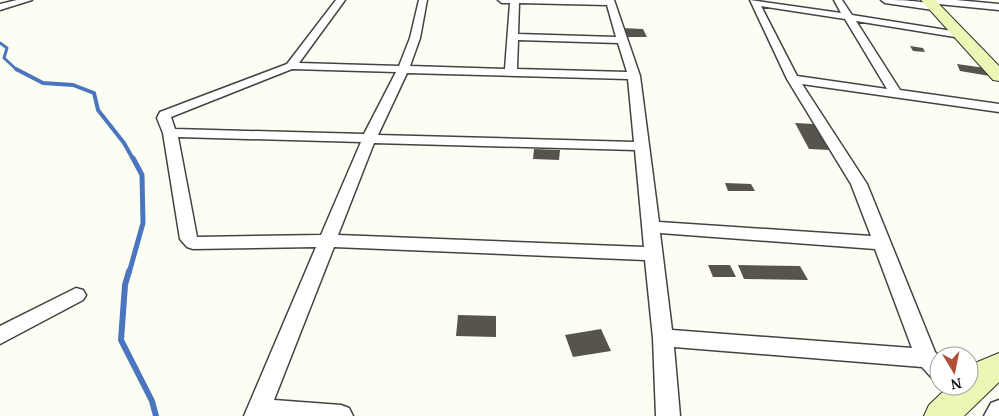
<svg xmlns="http://www.w3.org/2000/svg" width="999" height="416" viewBox="0 0 999 416" font-family="'PT Serif',serif">
	<style>
		.lines { fill: none; stroke-linecap: round; stroke-linejoin: round }
		.stream-far3 { stroke: #4c75bf; stroke-width: 3 }
		.stream-far2 { stroke: #4c75bf; stroke-width: 4 }
		.stream-far1 { stroke: #4c75bf; stroke-width: 5 }
		.stream { stroke: #4c75bf; stroke-width: 6 }
		.building { fill: #57534d }
		.street-casing { stroke: #434343; stroke-width: 3 }
		.secondary-casing { stroke: #323232; stroke-width: 2 }
		.street { fill: #fff; fill-rule: evenodd }
		.secondary { fill: #eef6b6; fill-rule: evenodd }
	</style>
	<rect width="100%" height="100%" fill="#fdfef3"/>
	<g class="lines">
		<!-- stream-far3 -->
		<polyline class="stream-far3" points="0,43 7,48 4,58 17,70"/>
		<!-- stream-far2 -->
		<polyline class="stream-far2" points="16,69 43,83 73,85 94,93 98,110 124,143 133,159"/>
		<!-- stream-far1 -->
		<polyline class="stream-far1" points="129,273 143,223 142,175 133,158"/>
		<!-- stream -->
		<polyline class="stream" points="129,271 125,285 121,340 152,401 156,416"/>
	</g>
	<!-- building -->
	<g class="building">
		<polygon points="622,28 643,29 647,37 627,37"/>
		<polygon points="910,46 923,48 925,52 913,51"/>
		<polygon points="957,64 985,68 990,76 960,71"/>
		<polygon points="795,123 814,124 830,150 809,149"/>
		<polygon points="534,149 560,150 559,160 533,159"/>
		<polygon points="725,183 751,184 755,191 728,191"/>
		<polygon points="708,265 730,265 736,277 713,277"/>
		<polygon points="738,265 800,266 808,280 744,279"/>
		<polygon points="458,315 496,316 496,337 456,336"/>
		<polygon points="601,329 611,351 573,357 565,335"/>
	</g>
	<g class="lines">
		<!-- street casing -->
		<g class="street-casing">
			<g id="street">
				<polygon points="17,0 32,0 0,10 0,4"/>
				<path d="M336 0H345L299 63 399 66 410 38 419 0H427L420 38 410 66 505 69 510 3H502L498 0H614L640 76 659 222 871 236 851 184 787 79 750 0 841 13 834 0H842L852 15 965 33V37L961 38 856 21 900 90 999 104V112L802 84 867 184 935 352 939 356V380L931 377 922 367 674 347 680 416H656L653 338 645 260 334 247 274 400 341 405 349 408 353 416H244L316 247 193 249 187 247 180 239 163 133 157 118 160 112 287 64ZM519 3 607 5 616 37 518 34ZM761 6 845 19 887 89 797 76ZM518 40 618 43 627 72 517 69ZM292 69 396 72 364 134 175 129 171 117ZM407 73 628 79 634 142 378 135ZM178 137 361 142 321 235 197 237ZM374 143 635 150 644 247 338 235ZM660 233 875 249 912 348 672 330Z"/>
				<path d="M881 0C895 0 927 0 938 7L933 10 885 3Z"/>
				<polygon points="924,0 956,0 999,4 999,10 928,3"/>
				<polygon points="76,288 83,290 86,295 83,300 0,344 0,326"/>
				<polygon points="999,400 999,416 984,416 991,403"/>
			</g>
		</g>
		<!-- secondary casing -->
		<g class="secondary-casing">
			<g id="secondary">
				<polygon points="921,0 935,0 999,66 999,81 993,80"/>
				<polygon points="999,353 999,382 964,416 924,416 929,405 949,386 969,386 969,368 975,363"/>
			</g>
		</g>
		<!-- street -->
		<use href="#street" class="street"/>
		<!-- secondary -->
		<use href="#secondary" class="secondary"/>
	</g>
	<!-- north arrow -->
	<g transform="translate(954 371) rotate(170)"><circle r="24" fill="#ffffff" stroke="#9f9f9f"/>
	<path d="M0-4L9 19L0 12L-9 19Z" fill="#b14e36"/>
	<text y="-8" font-size="14" font-weight="bold" text-anchor="middle" fill="#101010">N</text>
	</g>
</svg>
